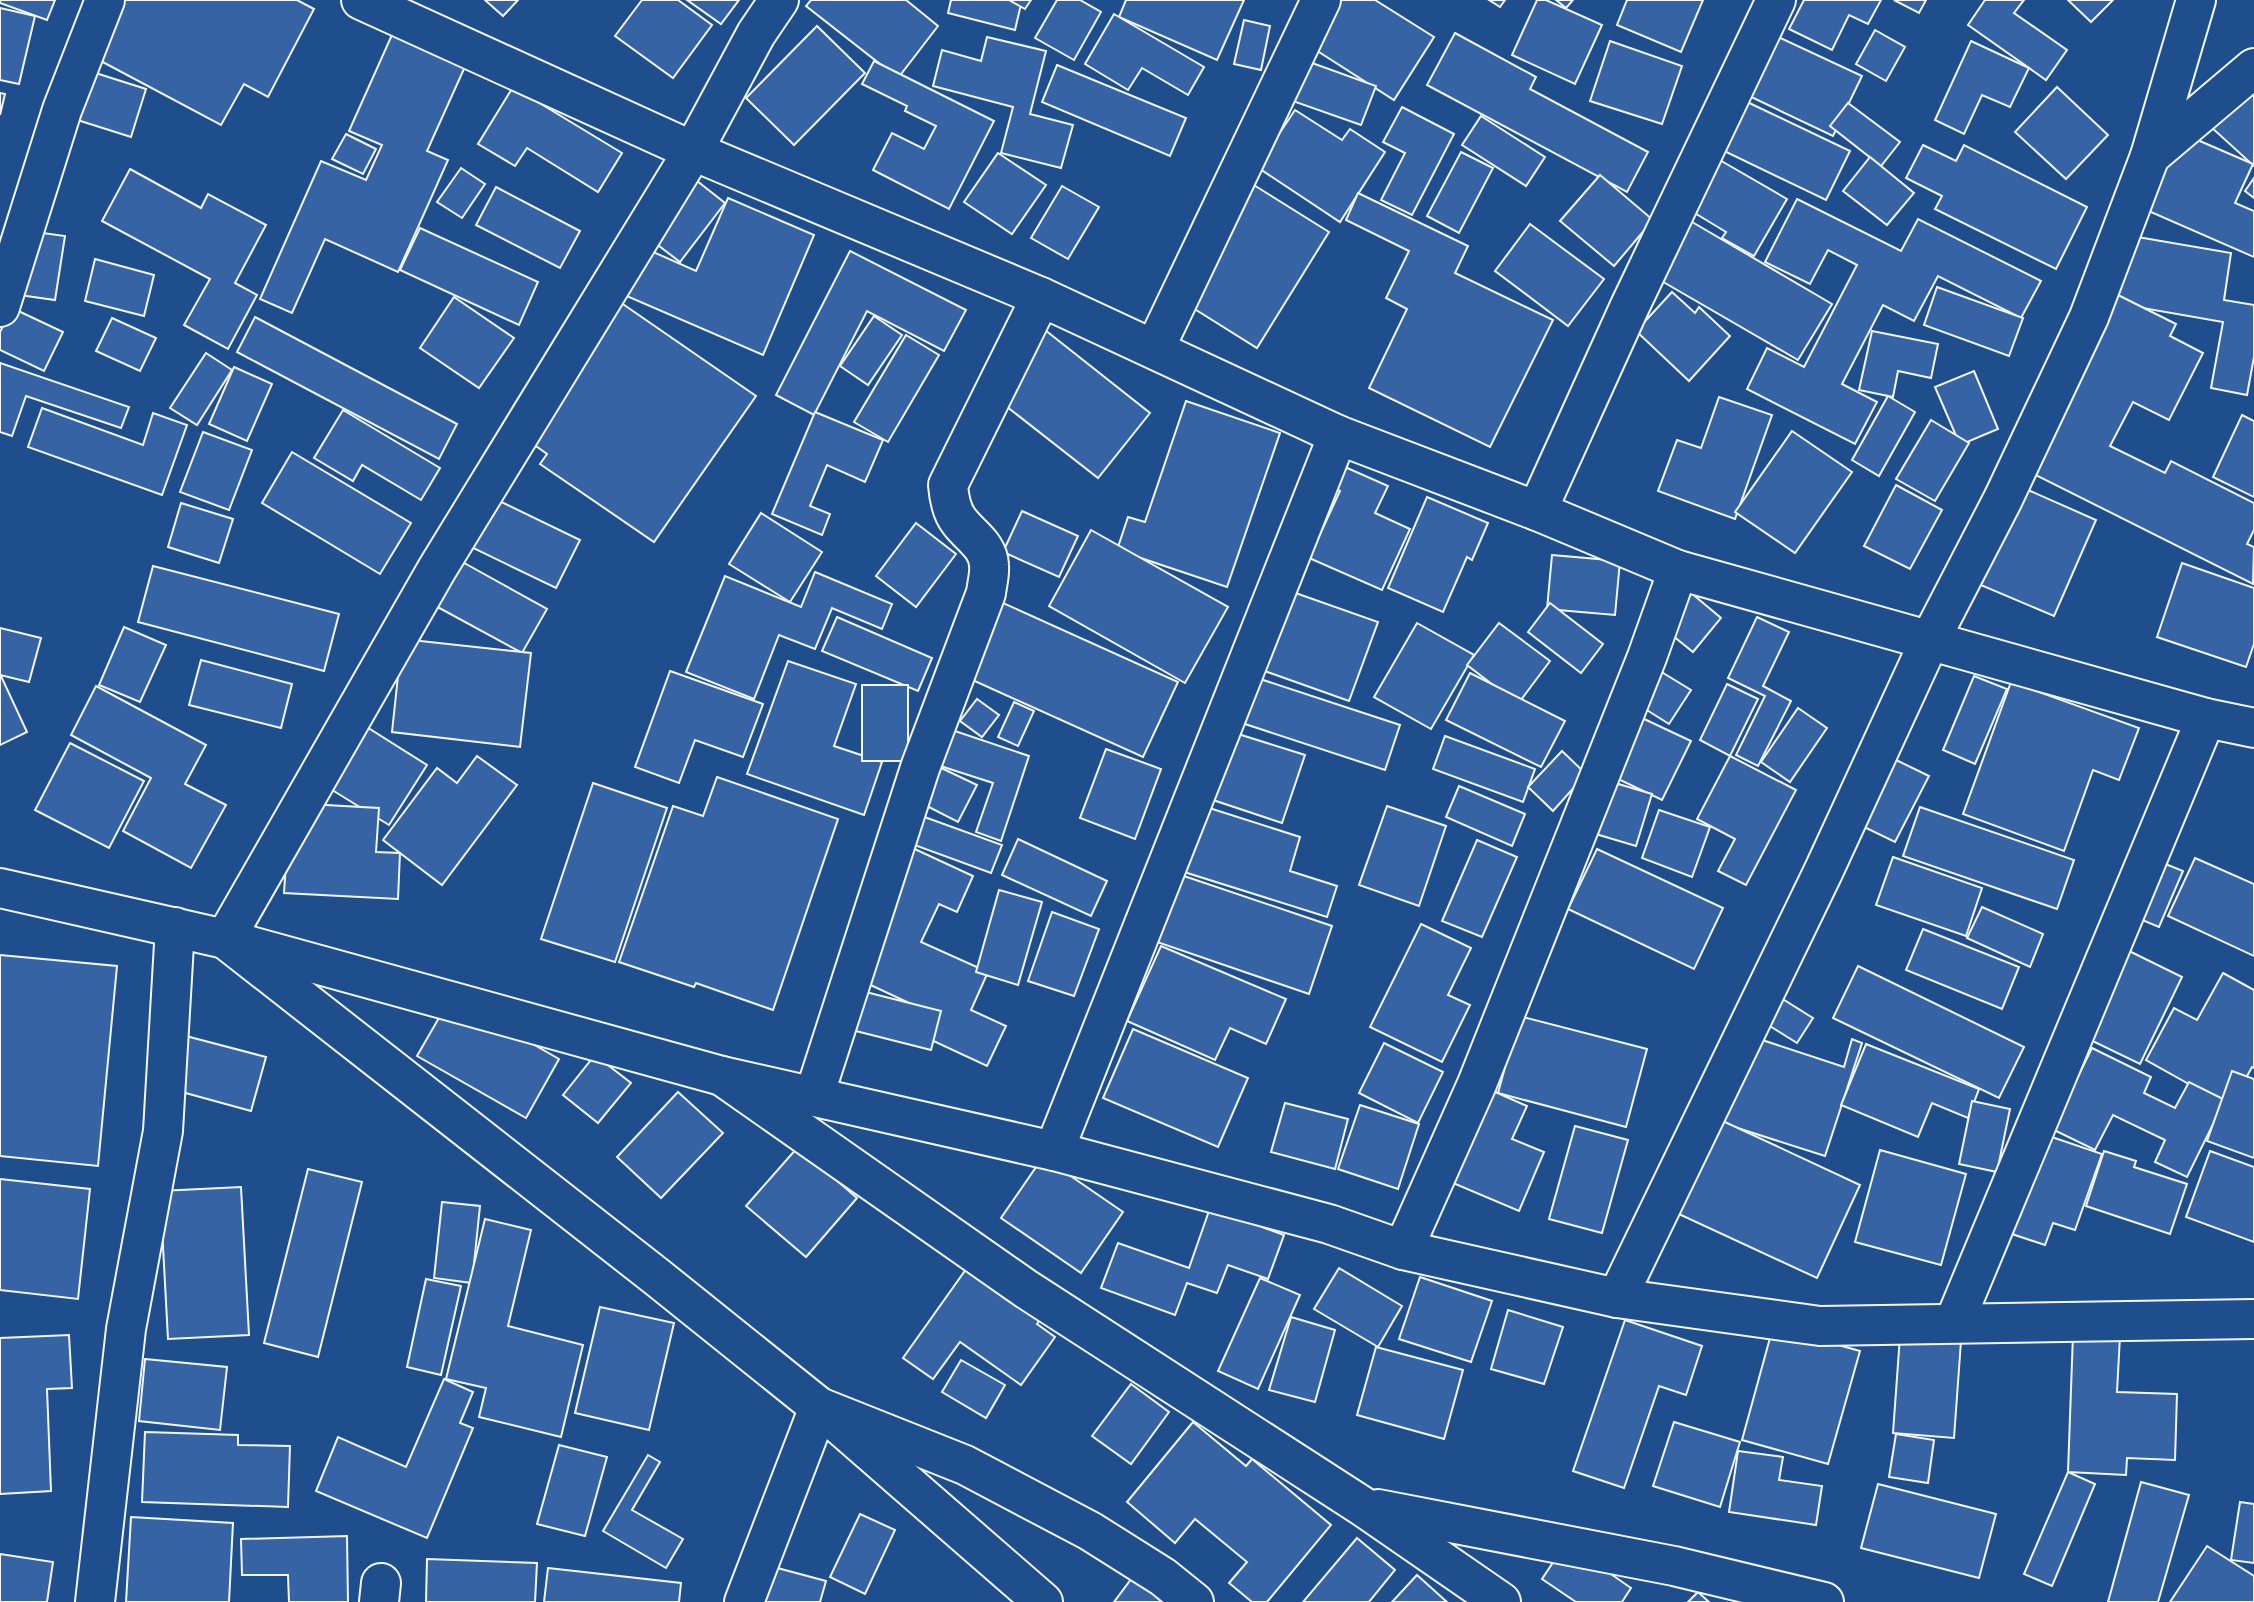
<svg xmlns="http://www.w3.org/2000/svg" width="2254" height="1602" viewBox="0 0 2254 1602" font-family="Inter,sans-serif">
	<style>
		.building { fill: #3563a3; stroke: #f2f6ff; stroke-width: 2 }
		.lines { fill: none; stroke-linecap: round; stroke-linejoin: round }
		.street-casing { stroke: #f2f6ff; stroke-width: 42 }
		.secondary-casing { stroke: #f2f6ff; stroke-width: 42 }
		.street { stroke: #1f4e8c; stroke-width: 38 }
		.secondary { stroke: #1f4e8c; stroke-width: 38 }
	</style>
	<rect width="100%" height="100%" fill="#1f4e8c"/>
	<!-- building -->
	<g class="building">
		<polygon points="0,0 55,0 47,20 0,3"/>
		<polygon points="109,0 297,0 314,9 268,97 244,84 221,125 82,51"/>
		<polygon points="485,0 518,0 503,16"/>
		<polygon points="642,0 678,0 712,25 673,78 615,36"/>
		<polygon points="687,0 739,0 721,24"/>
		<polygon points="811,0 906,0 938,26 898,78 806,6"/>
		<polygon points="951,0 1022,0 1015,30 948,13"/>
		<polygon points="1009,0 1031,0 1025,9"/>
		<polygon points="1057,0 1080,0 1101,12 1074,60 1035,38"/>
		<polygon points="1126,0 1244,0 1217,60 1119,17"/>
		<polygon points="1336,0 1375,0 1434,37 1394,100 1308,45"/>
		<polygon points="1489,0 1505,0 1500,7"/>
		<polygon points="1537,0 1546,0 1602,25 1575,84 1512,55"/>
		<polygon points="1556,0 1573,0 1566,8"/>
		<polygon points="1627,0 1703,0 1681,52 1617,25"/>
		<polygon points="1804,0 1881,0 1868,24 1849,15 1832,50 1789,29"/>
		<polygon points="1894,0 1926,0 1919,13"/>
		<polygon points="1985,0 2024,0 2014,13 2067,50 2046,80 1968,25"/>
		<polygon points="2068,0 2113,0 2091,22"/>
		<polygon points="0,8 35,16 19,84 0,80"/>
		<polygon points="1114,14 1204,67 1188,95 1142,68 1128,90 1085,64"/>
		<polygon points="1244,20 1270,26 1261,70 1234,64"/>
		<polygon points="817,26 865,73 794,145 746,98"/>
		<polygon points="395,28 468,60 427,151 448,160 398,272 325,239 292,313 260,299 321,161 366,180 382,145 349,131"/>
		<polygon points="1875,30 1905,47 1886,81 1856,64"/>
		<polygon points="1455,33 1536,77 1530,89 1648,152 1627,192 1427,85"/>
		<polygon points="1776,36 1862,76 1833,136 1747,95"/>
		<polygon points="987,37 1046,51 1030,114 1073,125 1061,168 1001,153 1013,107 933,86 942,50 981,61"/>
		<polygon points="1610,41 1682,66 1662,124 1590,101"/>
		<polygon points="1971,41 2029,68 2010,107 1982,95 1964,134 1935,120"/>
		<polygon points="1301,59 1376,86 1361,125 1287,99"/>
		<polygon points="874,61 994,121 949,209 873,170 892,133 924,149 936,126 905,111 907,106 862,84"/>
		<polygon points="1057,65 1186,118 1170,156 1042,102"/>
		<polygon points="83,69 146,89 131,137 68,117"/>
		<polygon points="513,87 622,153 598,192 527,148 515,166 478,144"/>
		<polygon points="2057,87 2108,135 2066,179 2015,132"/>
		<polygon points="2247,88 2254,95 2254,166 2211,127"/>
		<polygon points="0,93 5,94 0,115"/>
		<polygon points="1743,100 1850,151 1826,200 1720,149"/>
		<polygon points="1848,103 1900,142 1881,166 1830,126"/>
		<polygon points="1402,107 1454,134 1412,215 1381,200 1405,153 1383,142"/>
		<polygon points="1295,110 1342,140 1350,129 1385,152 1340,222 1257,167"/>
		<polygon points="1481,116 1545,157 1526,186 1462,145"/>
		<polygon points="2179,132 2253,164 2235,203 2254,211 2254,257 2144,209"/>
		<polygon points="346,134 376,149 363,174 332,159"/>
		<polygon points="1923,145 1956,161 1964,145 2087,207 2056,269 1935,209 1942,196 1906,178"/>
		<polygon points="1461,152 1493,168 1459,233 1427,216"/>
		<polygon points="998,153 1046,185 1012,234 964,202"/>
		<polygon points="1870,157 1914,193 1887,225 1843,191"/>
		<polygon points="1718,159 1787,199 1754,256 1722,238 1726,232 1688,209"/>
		<polygon points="461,168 485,184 462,218 437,202"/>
		<polygon points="130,169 201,208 208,194 266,225 235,283 257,295 228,349 184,325 210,279 102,221"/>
		<polygon points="1600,175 1653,220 1614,266 1560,221"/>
		<polygon points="692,177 725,203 680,262 646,236"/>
		<polygon points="2254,178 2254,198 2245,191"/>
		<polygon points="1249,182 1329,232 1257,348 1177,298"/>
		<polygon points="1062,186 1099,207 1068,259 1031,238"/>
		<polygon points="496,187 580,231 560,268 476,225"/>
		<polygon points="1358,193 1468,246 1455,273 1553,320 1490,447 1369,388 1407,309 1386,298 1409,251 1346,220"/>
		<polygon points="728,198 814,235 763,355 622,294 642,247 696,271"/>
		<polygon points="1797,199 1901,251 1918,219 2041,281 2021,318 1938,276 1914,321 1883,305 1842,384 1877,402 1855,444 1747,389 1767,348 1804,367 1857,265 1828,250 1810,284 1765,262"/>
		<polygon points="1687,219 1832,304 1798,360 1653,276"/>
		<polygon points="1530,224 1604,279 1568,326 1495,271"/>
		<polygon points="420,228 538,282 519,325 400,270"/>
		<polygon points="21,230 65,236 55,300 12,294"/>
		<polygon points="2126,235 2231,253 2224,300 2254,305 2254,357 2247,395 2211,388 2223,322 2114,303"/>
		<polygon points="850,251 966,310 944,351 867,311 814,415 776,395"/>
		<polygon points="95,259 154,275 144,316 85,301"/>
		<polygon points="1937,287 2023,318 2009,356 1924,325"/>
		<polygon points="2110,291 2176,324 2170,336 2203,353 2169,420 2133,402 2110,446 2165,473 2171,461 2254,503 2254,530 2247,544 2254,547 2253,584 2020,467"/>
		<polygon points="1672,292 1695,313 1699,307 1730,336 1689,381 1636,331"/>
		<polygon points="454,297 514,338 479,388 420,348"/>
		<polygon points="617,300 756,396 654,542 540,464 547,454 522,436"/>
		<polygon points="12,308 63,332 44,371 0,350 0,332"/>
		<polygon points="874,316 902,335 868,385 840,366"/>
		<polygon points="255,317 457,424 439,459 237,352"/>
		<polygon points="112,318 156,338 140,371 96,351"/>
		<polygon points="1040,326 1150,413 1098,478 988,392"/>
		<polygon points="1872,331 1938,344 1931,378 1898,371 1893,397 1859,390"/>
		<polygon points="906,335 939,355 888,442 854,422"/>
		<polygon points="206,353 232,370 197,425 170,408"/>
		<polygon points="0,363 129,407 121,428 26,396 12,436 0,432"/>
		<polygon points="234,367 272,384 247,441 209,424"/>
		<polygon points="1974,371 1998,429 1960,445 1935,387"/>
		<polygon points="1888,396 1915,412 1879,476 1852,460"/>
		<polygon points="1719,397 1772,415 1735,519 1658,491 1677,440 1701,448"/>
		<polygon points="1186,401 1280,433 1227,587 1117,550 1128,517 1145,522"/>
		<polygon points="42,408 143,445 153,413 187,425 162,495 28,447"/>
		<polygon points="343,410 440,468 421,500 362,465 353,481 314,458"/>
		<polygon points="815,412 883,440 865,482 827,465 810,506 830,514 822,535 772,514"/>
		<polygon points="2242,415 2254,421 2254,497 2213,477"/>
		<polygon points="1931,420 1969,443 1935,501 1896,479"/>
		<polygon points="1792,431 1852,472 1795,553 1735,512"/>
		<polygon points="203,432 252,450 229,510 180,492"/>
		<polygon points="292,452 411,523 380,574 262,503"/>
		<polygon points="1345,467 1388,486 1375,513 1410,529 1382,590 1309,558 1340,491 1335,488"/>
		<polygon points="1896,485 1942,510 1910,569 1864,546"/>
		<polygon points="2019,486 2096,520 2054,616 1976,583"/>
		<polygon points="487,495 580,540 556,588 463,543"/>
		<polygon points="1427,497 1488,523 1472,560 1467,557 1443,612 1388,588"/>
		<polygon points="181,503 233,519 219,563 168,547"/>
		<polygon points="1022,511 1078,536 1059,577 1003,552"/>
		<polygon points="761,513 822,552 790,602 729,564"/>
		<polygon points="916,523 956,554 916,607 876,576"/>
		<polygon points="1091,530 1228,607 1185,683 1049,606"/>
		<polygon points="1552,555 1620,561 1615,615 1547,609"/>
		<polygon points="457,559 547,609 522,653 432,604"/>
		<polygon points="2182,563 2254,588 2254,644 2246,667 2157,637"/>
		<polygon points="153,566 339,614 324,671 138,622"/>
		<polygon points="815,572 892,604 882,629 832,608 815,649 779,635 754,699 686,672 725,576 801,607"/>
		<polygon points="1287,590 1378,622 1349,701 1259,669"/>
		<polygon points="1690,592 1721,618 1693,652 1662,627"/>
		<polygon points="992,598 1178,682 1143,757 957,673"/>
		<polygon points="1550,603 1603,644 1581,673 1528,632"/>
		<polygon points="837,617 932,658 918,691 822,651"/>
		<polygon points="1757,617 1789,632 1763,686 1791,701 1758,766 1736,755 1765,696 1728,678"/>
		<polygon points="1417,623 1474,655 1431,729 1374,697"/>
		<polygon points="1499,623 1550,661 1518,704 1467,665"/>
		<polygon points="124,627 166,645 140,702 99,685"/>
		<polygon points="0,628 41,638 29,682 0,675"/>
		<polygon points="402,639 531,653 520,747 392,732"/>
		<polygon points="201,660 292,684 281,728 189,705"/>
		<polygon points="788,661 856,684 834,746 882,762 864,815 747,774"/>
		<polygon points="1655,668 1691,690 1669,724 1634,702"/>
		<polygon points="670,671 763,704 743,757 695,740 679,783 635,767"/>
		<polygon points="1470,673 1565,721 1541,767 1446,720"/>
		<polygon points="0,674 27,732 0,745"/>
		<polygon points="1974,676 2007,689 1975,764 1943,750"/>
		<polygon points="1254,677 1400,725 1385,770 1239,722"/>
		<polygon points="2011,682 2139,728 2119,780 2093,770 2064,851 1963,814"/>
		<polygon points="1727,684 1758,699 1730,756 1700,740"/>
		<rect x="862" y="685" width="46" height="76"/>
		<polygon points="96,686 206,745 185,784 226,805 191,868 123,831 151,778 71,735"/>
		<polygon points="977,699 999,715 982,737 960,721"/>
		<polygon points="1014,702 1034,711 1018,746 998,737"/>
		<polygon points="1798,708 1827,728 1790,782 1761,762"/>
		<polygon points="1642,718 1691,741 1662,800 1614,777"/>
		<polygon points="362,724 427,765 389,825 324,785"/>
		<polygon points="937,725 1029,756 1001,841 976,832 993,783 925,761"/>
		<polygon points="1235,733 1305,755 1282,823 1213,800"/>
		<polygon points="1445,736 1535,769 1523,802 1433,769"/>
		<polygon points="70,743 144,781 109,848 35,810"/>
		<polygon points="1106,749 1161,769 1135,839 1080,818"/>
		<polygon points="1562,751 1586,774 1553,811 1528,787"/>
		<polygon points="477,756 517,785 442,885 383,840 437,768 457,783"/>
		<polygon points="1730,756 1796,790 1746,885 1718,871 1735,839 1697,819"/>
		<polygon points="1894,759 1929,776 1895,842 1860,825"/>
		<polygon points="935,765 977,785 958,822 917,801"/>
		<polygon points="717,777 838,819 773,1010 696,983 694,987 619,962 673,806 703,816"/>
		<polygon points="1605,780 1652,794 1636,846 1589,832"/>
		<polygon points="593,783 667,808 615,962 541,939"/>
		<polygon points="1459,786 1525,814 1512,846 1446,817"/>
		<polygon points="290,803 379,808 376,852 400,853 398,899 284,893"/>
		<polygon points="1203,806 1300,837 1290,871 1337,886 1327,917 1181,871"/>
		<polygon points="1387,806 1446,826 1419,906 1359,885"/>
		<polygon points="1920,807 2074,860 2057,909 1903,856"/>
		<polygon points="1659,810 1710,827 1692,877 1642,858"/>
		<polygon points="908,811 1002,845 991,873 898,839"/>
		<polygon points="1018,839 1107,881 1091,916 1002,875"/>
		<polygon points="1477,840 1517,857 1482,937 1442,921"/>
		<polygon points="906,845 973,876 957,912 939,904 921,942 988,972 971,1010 1006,1026 987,1066 927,1038 937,1016 847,974"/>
		<polygon points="1597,849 1723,908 1694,969 1568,909"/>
		<polygon points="1893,857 1982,888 1966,936 1876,905"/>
		<polygon points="2195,858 2254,884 2254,956 2168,916"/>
		<polygon points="2153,859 2183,871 2159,927 2130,915"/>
		<polygon points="1181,875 1332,926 1309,994 1157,942"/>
		<polygon points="999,890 1042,902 1018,985 976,972"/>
		<polygon points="1982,907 2043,934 2030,967 1967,938"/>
		<polygon points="1052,912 1099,929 1074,996 1028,981"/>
		<polygon points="1421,924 1471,948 1448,995 1470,1005 1442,1062 1370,1027"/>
		<polygon points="1923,929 2019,967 2002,1009 1906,970"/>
		<polygon points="1161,946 1286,999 1266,1044 1230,1028 1215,1060 1127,1021"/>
		<polygon points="2119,946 2182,977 2140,1064 2076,1033"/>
		<polygon points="0,955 117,966 98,1166 0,1156"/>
		<polygon points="1858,966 2024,1047 1999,1098 1833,1018"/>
		<polygon points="2223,973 2254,990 2254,1068 2252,1067 2230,1107 2146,1060 2174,1008 2197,1020"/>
		<polygon points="850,988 941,1011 931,1050 840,1027"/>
		<polygon points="1773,993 1813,1018 1797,1043 1757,1018"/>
		<polygon points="451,997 559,1059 526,1118 417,1056"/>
		<polygon points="1519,1016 1647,1049 1626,1127 1498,1093"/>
		<polygon points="1133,1029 1248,1078 1218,1147 1103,1098"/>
		<polygon points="186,1036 266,1057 251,1111 171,1089"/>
		<polygon points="1750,1036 1844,1067 1852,1039 1862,1043 1825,1156 1722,1123"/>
		<polygon points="1384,1043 1443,1072 1418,1123 1359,1093"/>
		<polygon points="1866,1044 1979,1089 1968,1118 1932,1103 1918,1137 1841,1105"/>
		<polygon points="2092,1048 2151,1077 2144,1093 2175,1108 2189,1082 2225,1100 2187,1177 2155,1162 2165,1140 2113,1115 2095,1150 2052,1129"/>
		<polygon points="595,1055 631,1083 598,1123 563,1095"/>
		<polygon points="2232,1071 2254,1079 2254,1158 2207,1141"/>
		<polygon points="1493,1091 1527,1106 1512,1139 1544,1152 1519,1211 1453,1183"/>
		<polygon points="678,1092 723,1133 661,1198 617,1157"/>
		<polygon points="1972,1101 2010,1109 1997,1172 1959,1164"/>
		<polygon points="1285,1103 1348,1119 1335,1169 1271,1152"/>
		<polygon points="1360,1105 1419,1124 1398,1189 1338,1169"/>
		<polygon points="1712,1116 1860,1185 1817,1278 1668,1209"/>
		<polygon points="1575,1126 1628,1140 1602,1233 1549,1219"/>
		<polygon points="2043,1134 2102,1154 2075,1230 2053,1223 2045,1245 2009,1233"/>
		<polygon points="798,1147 857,1198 806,1257 746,1206"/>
		<polygon points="1880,1150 1966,1174 1941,1265 1855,1242"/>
		<polygon points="2104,1151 2136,1161 2134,1167 2187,1184 2170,1234 2086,1206"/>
		<polygon points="2210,1151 2254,1167 2254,1242 2186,1217"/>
		<polygon points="1043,1157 1123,1212 1081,1273 1001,1218"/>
		<polygon points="308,1169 362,1182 318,1357 264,1343"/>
		<polygon points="0,1179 90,1189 78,1299 0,1290"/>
		<polygon points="241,1187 249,1335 168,1339 160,1191"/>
		<polygon points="442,1202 480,1206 472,1283 434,1278"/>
		<polygon points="1210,1208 1284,1235 1268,1279 1228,1265 1217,1293 1187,1283 1175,1315 1101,1288 1118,1243 1189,1268"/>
		<polygon points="485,1219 531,1230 508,1326 583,1345 561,1437 479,1417 486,1388 446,1379"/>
		<polygon points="969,1265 1042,1317 1037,1324 1055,1337 1021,1385 960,1342 933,1379 903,1358"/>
		<polygon points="1339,1268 1402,1306 1378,1347 1314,1309"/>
		<polygon points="1420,1277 1492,1301 1471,1362 1399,1339"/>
		<polygon points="1260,1278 1300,1295 1258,1389 1218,1371"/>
		<polygon points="426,1279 461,1286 441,1375 407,1367"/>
		<polygon points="600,1307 674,1323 649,1430 575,1413"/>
		<polygon points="1508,1310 1563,1327 1544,1384 1491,1369"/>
		<polygon points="1291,1317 1335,1330 1315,1402 1269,1390"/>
		<polygon points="1625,1320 1702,1346 1686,1395 1659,1386 1624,1488 1573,1471"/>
		<polygon points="1773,1327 1860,1351 1828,1464 1742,1440"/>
		<polygon points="2073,1334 2120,1336 2117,1392 2177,1394 2175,1460 2127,1458 2126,1475 2068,1472"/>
		<polygon points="69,1335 72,1388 47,1389 51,1491 0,1494 0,1338"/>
		<polygon points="1900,1336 1961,1341 1954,1438 1893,1433"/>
		<polygon points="1376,1347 1463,1370 1444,1439 1357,1415"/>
		<polygon points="145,1359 227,1367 220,1430 139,1421"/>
		<polygon points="961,1360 1005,1385 986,1418 942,1392"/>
		<polygon points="444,1379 473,1392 460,1423 473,1428 427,1538 316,1491 338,1437 406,1467"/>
		<polygon points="1131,1384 1169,1412 1131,1464 1092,1436"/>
		<polygon points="1193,1422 1246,1466 1252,1459 1331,1525 1267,1602 1252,1602 1229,1583 1247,1562 1195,1519 1175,1543 1127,1502"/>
		<polygon points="1674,1422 1740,1442 1720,1507 1653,1486"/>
		<polygon points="145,1432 238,1435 238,1445 290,1446 288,1507 142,1502"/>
		<polygon points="1896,1434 1934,1440 1928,1483 1889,1477"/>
		<polygon points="559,1445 607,1457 585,1536 537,1524"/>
		<polygon points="1738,1451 1783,1457 1779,1480 1822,1486 1816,1525 1729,1512"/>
		<polygon points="648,1455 660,1462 632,1510 683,1539 666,1568 603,1531"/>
		<polygon points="2068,1472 2095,1484 2052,1586 2024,1574"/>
		<polygon points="2141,1482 2189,1495 2158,1602 2108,1602"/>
		<polygon points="1878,1484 1996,1514 1979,1578 1861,1548"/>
		<polygon points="2240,1502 2254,1504 2254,1563 2231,1560"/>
		<polygon points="860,1514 895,1530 865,1594 830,1577"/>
		<polygon points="131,1517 233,1523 229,1602 126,1602"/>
		<polygon points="347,1536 348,1602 289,1602 288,1575 242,1575 241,1539"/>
		<polygon points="1357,1538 1395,1570 1369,1602 1303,1602"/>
		<polygon points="1566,1543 1631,1588 1622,1602 1576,1602 1542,1579"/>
		<polygon points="2207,1546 2254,1576 2254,1602 2170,1602"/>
		<polygon points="0,1554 53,1562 47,1602 0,1602"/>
		<polygon points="427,1559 537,1563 535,1602 426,1602"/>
		<polygon points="770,1566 826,1581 820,1602 760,1602"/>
		<polygon points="548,1568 681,1583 679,1602 544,1602"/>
		<polygon points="1417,1575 1447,1602 1392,1602"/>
		<polygon points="1132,1578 1165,1602 1114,1602"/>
		<polygon points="1698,1592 1709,1602 1688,1602"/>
	</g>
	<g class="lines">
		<!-- street casing -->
		<g class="street-casing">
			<g id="street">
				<polyline points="361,0 693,151 1041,297 1338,435 1537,511 1678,570 2206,718 2254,728"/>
				<polyline points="779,0 756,34 693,151 437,569 225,939 657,1277 819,1407 1043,1602"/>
				<polyline points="2150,156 2254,68"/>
				<polyline points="0,307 62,110 105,0"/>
				<polyline points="1155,348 1321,0"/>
				<polyline points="1537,511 1629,308 1776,0"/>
				<polyline points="722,1076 1026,1289 1362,1506 1501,1602"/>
				<path d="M814 1096 920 768 986 593C987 584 990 574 989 565 988 545 970 536 959 521 951 511 949 497 948 485L1041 297"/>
				<polyline points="1054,1151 1338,435"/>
				<polyline points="1403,1250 1477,1084 1647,657 1678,570"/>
				<polyline points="1617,1298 1824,870 1930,640 2003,499 2089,317 2150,156 2196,0"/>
				<polyline points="1954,1323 2206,718"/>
				<polyline points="1378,1509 1674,1566 1824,1602"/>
				<polyline points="95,1602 126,1329 163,1131 175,927"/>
				<polyline points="379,1602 381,1583"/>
				<polyline points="744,1602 819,1407 965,1465 1090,1531 1163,1577 1194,1602"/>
			</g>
		</g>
		<!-- secondary casing -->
		<g class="secondary-casing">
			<polyline id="secondary" points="0,888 225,939 722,1076 1054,1151 1329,1224 1403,1250 1617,1298 1820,1326 2254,1319"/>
		</g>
		<!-- street -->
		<use href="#street" class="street"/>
		<!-- secondary -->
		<use href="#secondary" class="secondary"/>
	</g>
</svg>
